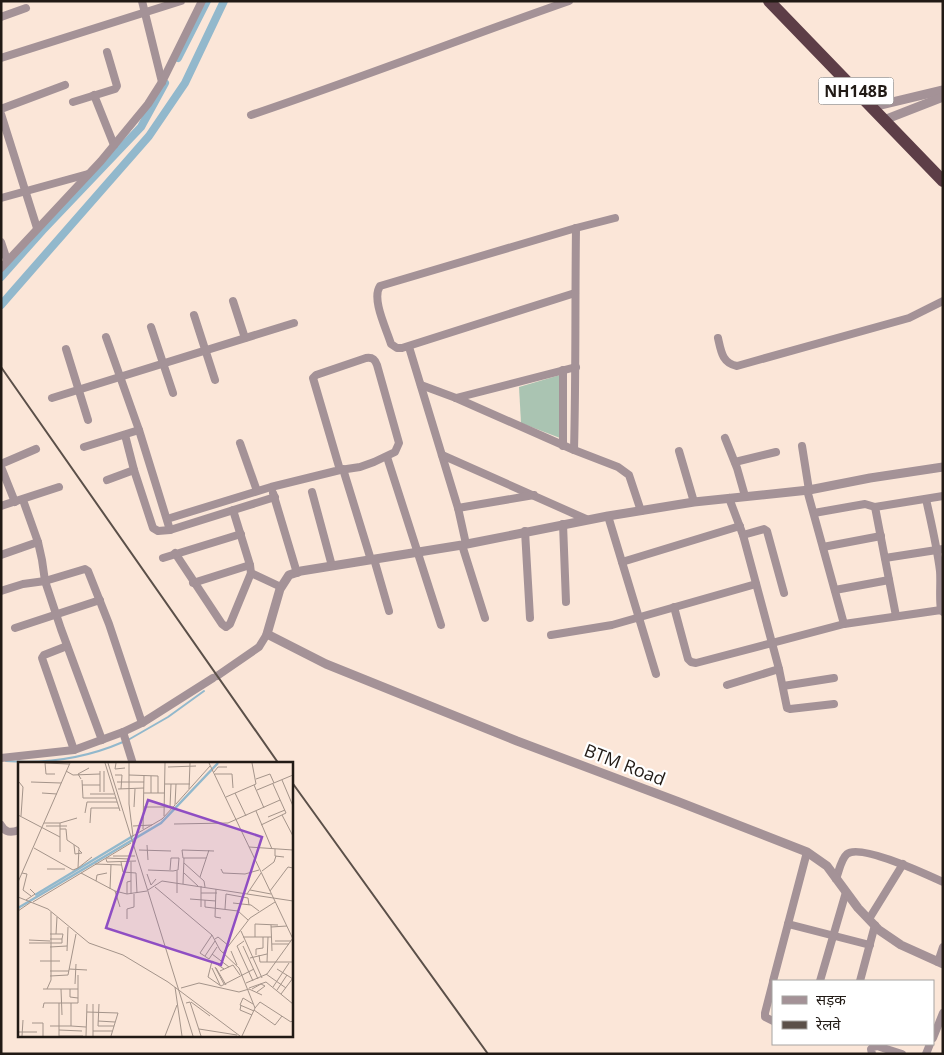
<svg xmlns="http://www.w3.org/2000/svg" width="944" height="1055" viewBox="0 0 944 1055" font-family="'Open Sans','Noto Sans Devanagari',sans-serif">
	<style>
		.green { fill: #aac4b2 }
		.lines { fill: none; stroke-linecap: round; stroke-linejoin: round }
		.stream { stroke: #92b8cc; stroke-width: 2 }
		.canal { stroke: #92b8cc; stroke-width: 8 }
		.minor { stroke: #a49297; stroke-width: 8 }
		.tertiary { stroke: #a49297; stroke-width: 9 }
		.trunk { stroke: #5d3e47; stroke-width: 12 }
		.rail { stroke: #5b5049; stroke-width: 2 }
		.labels { text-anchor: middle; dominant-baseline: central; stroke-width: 4.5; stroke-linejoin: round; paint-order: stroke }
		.shield { fill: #fff; stroke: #645f5b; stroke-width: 1 }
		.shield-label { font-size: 16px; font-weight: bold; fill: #211a15 }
		.street-label { font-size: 18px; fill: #211a15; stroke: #fff }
		.inset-river { fill: none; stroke: #92b8cc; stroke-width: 2.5 }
		.inset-road { fill: none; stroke: #a4948a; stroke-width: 1 }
		.view { fill: #8f4ec3; fill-opacity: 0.15; stroke: #8f4ec3; stroke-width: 2.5 }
		.inset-edge { fill: none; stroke: #211a15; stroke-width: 2.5 }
	</style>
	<rect width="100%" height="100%" fill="#fbe6d8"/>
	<!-- green -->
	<polygon class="green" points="560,375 560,438 521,423 519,387"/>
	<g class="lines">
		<!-- stream -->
		<g class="stream">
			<polyline points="128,740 168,717 204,691"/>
			<path d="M6 761C46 764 86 758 123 742"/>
		</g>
		<!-- canal -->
		<g class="canal">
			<polyline points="178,58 207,1"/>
			<polyline points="1,277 42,231 141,127 165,83"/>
			<polyline points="1,305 149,136 185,83 224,1"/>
		</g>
		<!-- minor -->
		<g class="minor">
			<polyline points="142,1 162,82"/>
			<polyline points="1,17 26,8"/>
			<polyline points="1,58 181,1"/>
			<polyline points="94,95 114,145"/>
			<polyline points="73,102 115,89 117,86 107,52"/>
			<polyline points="1,109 65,85"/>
			<polyline points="1,114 37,228"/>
			<path d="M251 115C358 79 463 38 569 1"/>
			<polyline points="1,198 88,174"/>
			<polyline points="1,242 7,260"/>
			<polyline points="1,268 101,161 148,104 162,82 202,1"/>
			<path d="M575 293 402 348H397L391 344C387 330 371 299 380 286L576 228 615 218"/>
			<polyline points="233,301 245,338"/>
			<polyline points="194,315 215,380"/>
			<polyline points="151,327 173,393"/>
			<polyline points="106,337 139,430 170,530"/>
			<path d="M718 338C721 351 722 363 737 366L909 318 943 301"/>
			<polyline points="409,347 458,508 466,544"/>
			<polyline points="66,349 88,420"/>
			<polyline points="421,385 456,398 574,450 618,467 629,475 641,511"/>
			<polyline points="52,398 294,323"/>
			<polyline points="456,398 576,367"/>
			<polyline points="125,435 134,470 153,528 158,531 170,530 275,497"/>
			<polyline points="725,438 737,468 745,496"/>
			<polyline points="240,443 257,491"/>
			<polyline points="563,446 563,370"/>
			<polyline points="802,446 809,490"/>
			<polyline points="84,447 139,430"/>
			<path d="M574 450C576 376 575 302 576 228"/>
			<polyline points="679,451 694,502"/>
			<polyline points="442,455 586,519"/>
			<polyline points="387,457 441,625"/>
			<polyline points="735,462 776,452"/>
			<polyline points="1,464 36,449"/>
			<polyline points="1,467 15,502"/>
			<polyline points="343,469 371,560"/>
			<polyline points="107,480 134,470"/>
			<polyline points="807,490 844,624"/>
			<polyline points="312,492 332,566"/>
			<polyline points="273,493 297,573"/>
			<polyline points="729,498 743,535 779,669 787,708 790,709 834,704"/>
			<path d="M926 499C931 522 937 547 940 571 941 584 939 597 941 610"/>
			<polyline points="23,500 38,542 42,560 45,581 61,629 102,740"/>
			<polyline points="1,506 59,487"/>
			<polyline points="875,507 896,616"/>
			<polyline points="458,508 534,495"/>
			<polyline points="233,510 250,565 251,573 281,587"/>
			<polyline points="814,513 865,504 875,507 943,496"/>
			<polyline points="608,516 656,674"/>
			<path d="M167 519 271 487 340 470 360 467 374 462 395 452 399 443 377 365C375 359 372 357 366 358L316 375 313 378 340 470"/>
			<polyline points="563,524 566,602"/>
			<polyline points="525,531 530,618"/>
			<polyline points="743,535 764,529 767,531 784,593"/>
			<polyline points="462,545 485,618"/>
			<polyline points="823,547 881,536"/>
			<polyline points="175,553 222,624 226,627 230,624 251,573"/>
			<polyline points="1,555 38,542"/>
			<polyline points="163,558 241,534"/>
			<polyline points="885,558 943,549"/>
			<polyline points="374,559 389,611"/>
			<polyline points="622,562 740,526"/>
			<polyline points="193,583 250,565"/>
			<polyline points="835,590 889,580"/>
			<polyline points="1,591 23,584 45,581 85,569 88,571 109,624 142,723"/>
			<polyline points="674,607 688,659 691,662 696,663 844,624 941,610 943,612"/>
			<polyline points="15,628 100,600"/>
			<polyline points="551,635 612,625 756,584"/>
			<polyline points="67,646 44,655 42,658 74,750"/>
			<polyline points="217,676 259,647 267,634"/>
			<polyline points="727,685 779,669"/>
			<polyline points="783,686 834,678"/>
			<polyline points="123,732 133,764"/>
			<polyline points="1,758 74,750 123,732 142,723 213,678"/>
			<path d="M1 825C5 833 11 833 19 830"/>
			<path d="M836 879C839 871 841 859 847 854 860 843 928 875 943 882"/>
			<polyline points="869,919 903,864"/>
			<polyline points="788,924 870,945"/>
			<polyline points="938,962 943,947"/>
			<polyline points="773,981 807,852"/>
			<polyline points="820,981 846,892"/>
			<polyline points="860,981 875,925"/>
			<polyline points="773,982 765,1013 765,1017 773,1021"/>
			<polyline points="933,1038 943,1013"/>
			<polyline points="872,1054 871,1049 873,1047 877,1046 902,1054"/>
			<polyline points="926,1054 930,1044"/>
		</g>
		<!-- tertiary -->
		<g class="tertiary">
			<polyline points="872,107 943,90"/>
			<polyline points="884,120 943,97"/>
			<polyline points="943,467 870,478 809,490 694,502 608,516 462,545 301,571 289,575 280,589 267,634 326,664 517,741 679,802 807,852 827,866 858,908 879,930 901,945 943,964"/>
		</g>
		<!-- trunk -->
		<polyline class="trunk" points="769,1 943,181"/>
		<!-- rail -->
		<g class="rail">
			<polyline points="1,367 279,764"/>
			<polyline points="291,781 488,1054"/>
		</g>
	</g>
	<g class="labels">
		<!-- shield labels -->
		<rect class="shield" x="818.5" y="77.5" width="75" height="27" rx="4"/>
		<g class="shield-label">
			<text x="856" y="91">NH148B</text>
		</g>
		<!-- street labels -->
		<g class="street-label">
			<text transform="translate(625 764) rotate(21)">BTM Road</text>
		</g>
	</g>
	<!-- overview -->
	<g transform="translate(18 762)">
		<rect width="275" height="275" fill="#fbe6d8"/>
		<path class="inset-river" d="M17 133 115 74M0 146 143 61 200 1"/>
		<path class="inset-road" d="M87 1 102 49M90 1 175 274M98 1 97 7 107 6M111 1V42L115 74M191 1 275 177M150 5 178 4M48 9 55 13 82 12M196 10 200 5H209M37 12H28L27 1 51 2M197 12H214L215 26M97 13H104L103 27M111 13 140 14V31M63 17 60 12 71 6M238 17 252 12 256 21M64 18 65 36H98M264 18 275 44M1 20 5 25 3 54M13 20 43 21M99 20H126M147 22H172M64 23H82M236 23 246 46M100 27 126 26M171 27 172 1M239 28 275 13M82 30V9M86 30V9M24 31 39 32M126 31H147M133 31V14M217 31 228 54M72 32H96M208 35 238 22 234 1M158 42 192 4M116 45 117 27M126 45H155M152 45 153 22M238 49 254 87M67 51 69 40H99M0 53 42 75M264 53 275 74M146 54 147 1M250 55 267 48M26 61H42V90M42 61 59 56M72 61 73 46H101M156 62 210 61 262 38M243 63 268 51 255 22M28 64H49M115 64 134 63M125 67 126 13M113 75 144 57 157 43 158 22M56 83 57 92 64 91 61 88M129 83 130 98M231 85 275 88M16 86 55 108 60 106 61 86 49 78 48 67H42M257 87V94L266 95M121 88 153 89M95 94H117M88 96 112 97M188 96H165L164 88 196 89M88 97 89 100 118 99M103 100 105 110 118 111 119 131M113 100V132M166 101 186 119 187 125M77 102 104 103M60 106 74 95M29 107H47M203 107 205 111 227 112 241 108M130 108 155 109 160 108 161 96H153L152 108M244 109 256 100 258 94M4 111 9 112 5 128 13 134M63 111 97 129 102 145M166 111 180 124M129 112 133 123 138 117M182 115 191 88M78 119 79 113 89 111M0 120 52 1M165 122 166 96M137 125 194 173 202 188 221 206 237 246 224 274M92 127 93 103M198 127 197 155 203 156M130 128 144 119 275 139M232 128 253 132M97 129 109 132 129 129M252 129 270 105 275 106M159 131V109M183 131H199M109 132V120L113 119M208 132 230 136 231 143M229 132 243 111M0 135 30 147 71 181 105 193 150 220 222 274M172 137 198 139M8 138 17 132 12 127M187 138V145L220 149 230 158M15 140 113 81M215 141 233 143 241 149M183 145V124M207 147 208 132M0 149 13 140M109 157V147L116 145V132M253 163 254 189M253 165 269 164M223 169 244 216M38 172 39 155M194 173 182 191 191 197 199 185M225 175H253M237 175V162L260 163M32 177H44L45 172H32M197 177 200 175 211 184M11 178 32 179M226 179 219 184 235 219M257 179H273M11 181H44V177M254 182H271M225 184 240 217M32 185 49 184M49 189 50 165M213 189 219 203M205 191 232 156 257 140M194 192 211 205M238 193V187L245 186V175M241 193 242 200H275M187 194 197 179M232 196 249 192M22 199H42M249 200 250 175M197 205 206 222M194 206 202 223M198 206 208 223M51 207 69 208M259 207 275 217M32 209H51M202 209 215 203 222 213M248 212 268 226M32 214 50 213 58 172M228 221 249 212 275 176M57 222 58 202M203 224 190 215 194 199 206 207M203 224 236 207M157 225 164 274M255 225 271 201M163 226 181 221 221 230 231 227 244 233M231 226 248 220 275 242M25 227H60M29 227 33 218V150M43 227 44 253M52 227V235L60 236M234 227 243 222 247 224 239 230M259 228 269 213M263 232 275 216M173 240 192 254M41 241V274M53 241V264L68 265M168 241 172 240 183 274M81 242 80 264H96M235 242 225 236 222 243 236 249M223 243 222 248 234 253M25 246 26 241H60V213M237 246 242 240 273 260 275 258M236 248 257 263 264 254M69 250 100 251 93 274M80 259 97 260M14 261H25V274M32 264H53M181 267 219 273M41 268 64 269M75 269H94M0 270H19M4 274 5 258M41 274H65M68 274 69 242M75 274V242M147 274 159 243"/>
		<path class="view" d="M130 38 244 75 203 203 88 166Z"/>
		<rect width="275" height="275" class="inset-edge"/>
	</g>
	<!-- border -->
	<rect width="944" height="1055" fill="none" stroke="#211a15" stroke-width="5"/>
	<!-- legend -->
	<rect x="772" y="980" width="162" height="65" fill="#ffffff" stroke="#a6a3a1"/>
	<rect x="782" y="996" width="25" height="8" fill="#a49297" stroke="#a6a3a1"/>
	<text x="816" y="1005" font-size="15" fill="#211a15">सड़क</text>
	<rect x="782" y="1021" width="25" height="8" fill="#5b5049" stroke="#a6a3a1"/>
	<text x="816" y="1030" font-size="15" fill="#211a15">रेलवे</text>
</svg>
